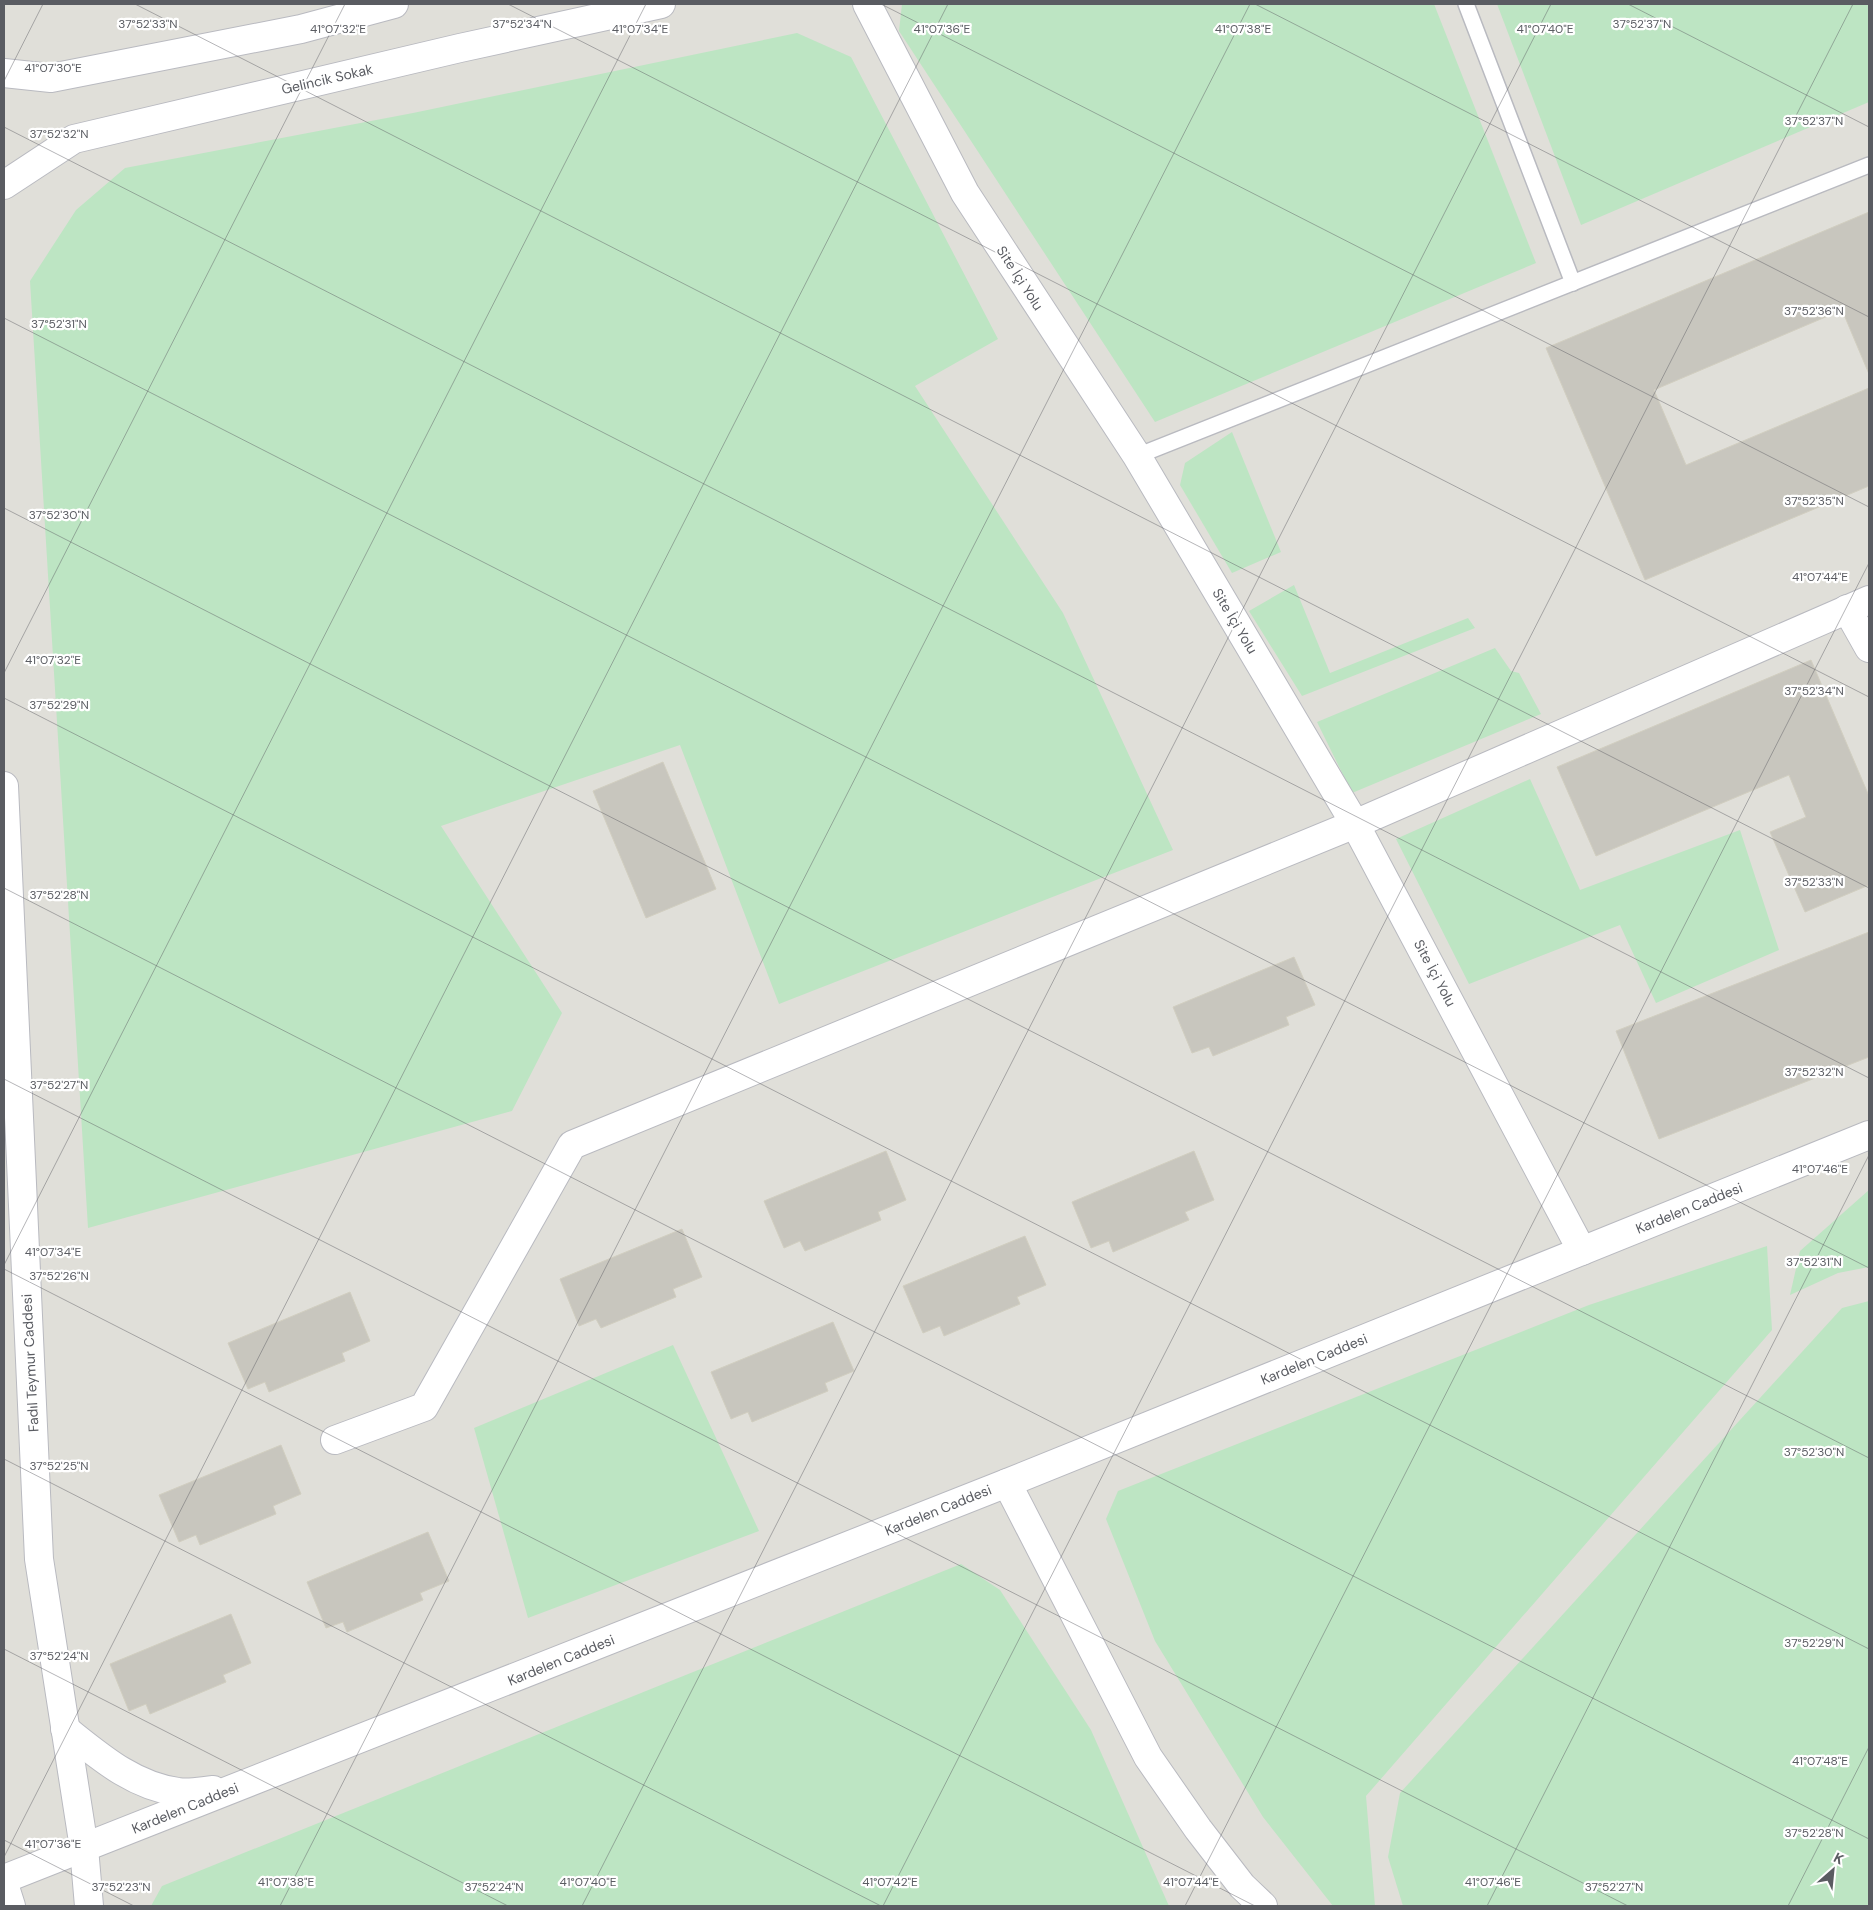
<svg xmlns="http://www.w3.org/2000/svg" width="1873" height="1910" viewBox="0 0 1873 1910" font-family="'DM Sans',sans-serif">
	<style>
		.industrial { fill: #e0dfd9 }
		.green { fill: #bde5c3 }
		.building { fill: #c8c6be; stroke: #d1cec0 }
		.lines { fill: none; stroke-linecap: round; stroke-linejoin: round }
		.service-casing { stroke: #b9bac0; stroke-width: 18 }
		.minor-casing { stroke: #b9bac0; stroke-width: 30 }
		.tertiary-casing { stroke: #b9bac0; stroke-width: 30 }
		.service { stroke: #fff; stroke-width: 15 }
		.minor { stroke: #fff; stroke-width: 28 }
		.tertiary { stroke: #fff; stroke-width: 28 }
		.ticks { fill: none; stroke: #5a5c62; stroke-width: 1; stroke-opacity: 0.45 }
		.labels { text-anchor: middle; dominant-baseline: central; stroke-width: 4.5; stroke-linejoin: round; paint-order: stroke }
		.street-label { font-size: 14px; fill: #5a5c62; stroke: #fff }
		.ticks-label { font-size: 12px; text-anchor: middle; fill: #5a5c62; stroke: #fff; stroke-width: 4.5; stroke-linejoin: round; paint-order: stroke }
	</style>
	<rect width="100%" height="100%" fill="#edece1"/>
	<!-- industrial -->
	<rect class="industrial" x="4" y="4" width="1865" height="1902"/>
	<!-- green -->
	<g class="green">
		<polygon points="902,4 1434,4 1536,263 1155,422 899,31"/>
		<polygon points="1497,4 1869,4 1869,102 1581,225"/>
		<polygon points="797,33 851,57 998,339 915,386 1063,613 1173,850 779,1004 680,745 441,826 562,1013 512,1111 88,1228 30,281 76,210 125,168 413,113"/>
		<polygon points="1232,432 1281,552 1232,573 1180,485 1185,463"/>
		<polygon points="1294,585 1330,673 1468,618 1475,628 1302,696 1249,611"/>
		<polygon points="1495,648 1511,671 1519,673 1541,714 1352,793 1317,722"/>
		<polygon points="1530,779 1580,890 1740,830 1779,950 1656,1003 1620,925 1469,984 1396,839"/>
		<polygon points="1869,1190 1869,1267 1838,1273 1790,1295 1800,1251"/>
		<polygon points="1767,1246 1772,1330 1366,1796 1375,1906 1333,1906 1263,1817 1155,1641 1106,1519 1118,1491 1589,1305"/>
		<polygon points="1869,1301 1869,1906 1403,1906 1388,1857 1400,1793 1842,1308"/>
		<polygon points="673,1345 759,1531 528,1618 474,1428"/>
		<polygon points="961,1564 1000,1590 1091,1730 1169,1906 151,1906 162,1886"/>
	</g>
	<!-- building -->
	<g class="building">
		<polygon points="1869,212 1869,374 1842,310 1654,390 1686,465 1869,388 1869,486 1645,580 1546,348"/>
		<polygon points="1811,660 1869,796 1869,885 1805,912 1770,832 1806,817 1789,775 1596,856 1557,767"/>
		<polygon points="663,762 716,889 646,918 593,791"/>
		<polygon points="1869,932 1869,1057 1659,1139 1616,1031"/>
		<polygon points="1294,957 1315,1005 1286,1017 1289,1025 1213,1056 1209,1047 1192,1053 1173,1007"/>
		<polygon points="886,1151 906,1200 878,1212 881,1220 805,1251 800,1241 784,1248 764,1201"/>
		<polygon points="1194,1151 1214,1200 1185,1212 1189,1220 1113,1252 1109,1241 1091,1248 1072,1202"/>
		<polygon points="682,1229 702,1277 673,1289 676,1297 601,1328 596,1319 579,1326 560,1279"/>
		<polygon points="1025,1236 1046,1285 1017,1297 1020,1304 944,1336 940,1326 923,1333 903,1286"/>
		<polygon points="350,1292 370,1341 342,1353 345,1361 269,1392 265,1382 248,1389 228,1343"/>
		<polygon points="833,1322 854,1371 825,1383 828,1391 752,1422 748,1412 731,1419 711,1372"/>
		<polygon points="281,1445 301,1494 273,1506 276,1514 200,1545 196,1535 179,1542 159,1495"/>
		<polygon points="428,1532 449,1581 420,1593 423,1600 347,1632 343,1622 326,1628 307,1582"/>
		<polygon points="231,1614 251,1663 223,1675 226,1682 150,1714 146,1704 129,1711 110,1664"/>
	</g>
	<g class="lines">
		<!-- service casing -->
		<g class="service-casing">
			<g id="service">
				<polyline points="1466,4 1573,283"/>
				<polyline points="1137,456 1869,165"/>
			</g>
		</g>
		<!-- minor casing -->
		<g class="minor-casing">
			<g id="minor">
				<polyline points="867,4 965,193 1137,456 1355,824 1582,1251"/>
				<polyline points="1847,609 1869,648"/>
				<polyline points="335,1440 424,1407 572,1145 1355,824 1869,600"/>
				<polyline points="1007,1483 1148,1757 1198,1829 1242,1886 1263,1906"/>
			</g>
		</g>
		<!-- tertiary casing -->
		<g class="tertiary-casing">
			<g id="tertiary">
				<polyline points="4,73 51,78 301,29 394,4"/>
				<polyline points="4,185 74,139 460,48 661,4"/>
				<polyline points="4,786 39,1559 84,1848 89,1906"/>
				<path d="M65 1729C99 1756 133 1786 178 1792 189 1794 202 1791 213 1790"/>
				<polyline points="4,1879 1007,1483 1869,1135"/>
				<polyline points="4,1884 11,1906"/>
			</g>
		</g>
		<!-- service -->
		<use href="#service" class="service"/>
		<!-- minor -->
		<use href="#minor" class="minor"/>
		<!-- tertiary -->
		<use href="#tertiary" class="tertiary"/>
	</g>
	<!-- ticks -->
	<path class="ticks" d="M135 4 1869 888M508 4 1869 697M881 4 1869 507M1255 4 1869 317M1628 4 1869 127M4 81 43 4M4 127 1869 1078M4 318 1869 1268M4 508 1869 1458M4 673 345 4M4 698 1869 1649M4 888 1869 1839M4 1079 1628 1906M4 1265 646 4M4 1269 1255 1906M4 1459 881 1906M4 1649 508 1906M4 1840 134 1906M4 1857 948 4M280 1906 1250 4M582 1906 1551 4M883 1906 1853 4M1185 1906 1869 563M1487 1906 1869 1155M1788 1906 1869 1747"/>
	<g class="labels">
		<!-- street labels -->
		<g class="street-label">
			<text transform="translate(327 79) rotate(-13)">Gelincik Sokak</text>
			<text transform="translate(1020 278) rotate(57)">Site İçi Yolu</text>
			<text transform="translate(1235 621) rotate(59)">Site İçi Yolu</text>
			<text transform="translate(1435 973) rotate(62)">Site İçi Yolu</text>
			<text transform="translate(1689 1208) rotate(-22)">Kardelen Caddesi</text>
			<text transform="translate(1314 1359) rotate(-22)">Kardelen Caddesi</text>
			<text transform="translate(30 1363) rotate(-93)">Fadıl Teymur Caddesi</text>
			<text transform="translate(938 1510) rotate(-22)">Kardelen Caddesi</text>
			<text transform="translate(561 1660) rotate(-22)">Kardelen Caddesi</text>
			<text transform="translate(185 1808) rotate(-22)">Kardelen Caddesi</text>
		</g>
	</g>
	<g class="ticks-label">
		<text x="148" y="28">37°52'33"N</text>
		<text x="522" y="28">37°52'34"N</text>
		<text x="1642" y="28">37°52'37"N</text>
		<text x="338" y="33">41°07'32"E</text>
		<text x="640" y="33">41°07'34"E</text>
		<text x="942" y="33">41°07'36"E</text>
		<text x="1243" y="33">41°07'38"E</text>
		<text x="1545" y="33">41°07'40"E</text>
		<text x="53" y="72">41°07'30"E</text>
		<text x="1814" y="125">37°52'37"N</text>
		<text x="59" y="138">37°52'32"N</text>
		<text x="1814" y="315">37°52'36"N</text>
		<text x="59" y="328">37°52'31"N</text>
		<text x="1814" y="505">37°52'35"N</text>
		<text x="59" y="519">37°52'30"N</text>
		<text x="1820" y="581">41°07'44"E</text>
		<text x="53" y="664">41°07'32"E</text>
		<text x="1814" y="695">37°52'34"N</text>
		<text x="59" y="709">37°52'29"N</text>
		<text x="1814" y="886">37°52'33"N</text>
		<text x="59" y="899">37°52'28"N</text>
		<text x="1814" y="1076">37°52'32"N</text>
		<text x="59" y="1089">37°52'27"N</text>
		<text x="1820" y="1173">41°07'46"E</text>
		<text x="53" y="1256">41°07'34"E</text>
		<text x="1814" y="1266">37°52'31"N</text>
		<text x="59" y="1280">37°52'26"N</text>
		<text x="1814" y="1456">37°52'30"N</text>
		<text x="59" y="1470">37°52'25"N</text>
		<text x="1814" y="1647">37°52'29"N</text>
		<text x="59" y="1660">37°52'24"N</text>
		<text x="1820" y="1765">41°07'48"E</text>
		<text x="1814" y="1837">37°52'28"N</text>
		<text x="53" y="1848">41°07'36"E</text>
		<text x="286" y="1886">41°07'38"E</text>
		<text x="588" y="1886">41°07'40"E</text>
		<text x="890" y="1886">41°07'42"E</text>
		<text x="1191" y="1886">41°07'44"E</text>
		<text x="1493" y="1886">41°07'46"E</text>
		<text x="121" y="1891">37°52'23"N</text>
		<text x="494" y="1891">37°52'24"N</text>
		<text x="1614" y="1891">37°52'27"N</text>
	</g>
	<!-- border -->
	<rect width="1873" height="1910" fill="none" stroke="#5a5c62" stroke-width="10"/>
	<!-- north arrow -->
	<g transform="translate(1833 1870) rotate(27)" stroke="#ffffff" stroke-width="4" paint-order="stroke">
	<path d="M0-4L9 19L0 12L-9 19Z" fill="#5a5c62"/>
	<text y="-8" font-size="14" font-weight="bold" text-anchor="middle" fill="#5a5c62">K</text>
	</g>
</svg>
